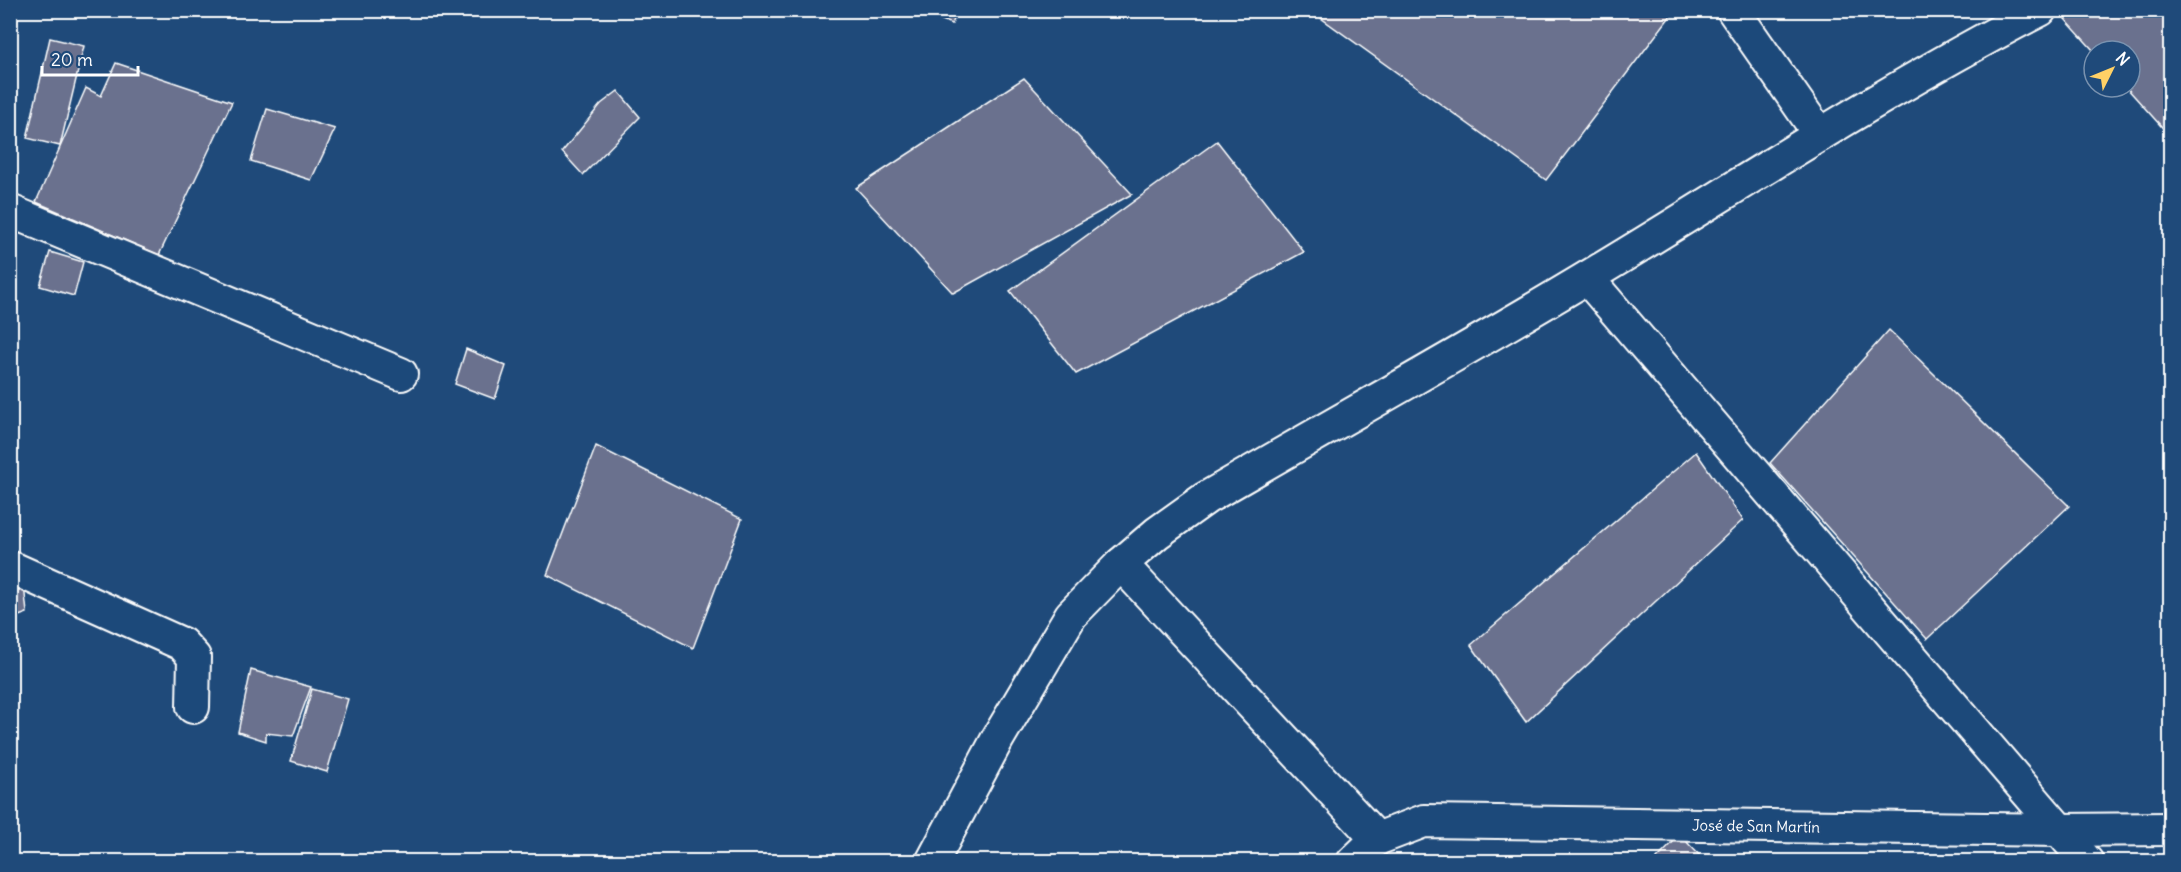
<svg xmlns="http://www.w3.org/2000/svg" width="2181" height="872" viewBox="0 0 2181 872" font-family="Delius,sans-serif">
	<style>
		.building { fill: #6a718e; stroke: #fff; stroke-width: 1.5 }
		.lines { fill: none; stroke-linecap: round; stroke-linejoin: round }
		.minor-casing { stroke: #fff; stroke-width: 36 }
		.minor { stroke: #1f4a7a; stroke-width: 32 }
		.labels { text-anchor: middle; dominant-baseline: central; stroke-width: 5; stroke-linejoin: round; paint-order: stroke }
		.street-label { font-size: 15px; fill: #fff; stroke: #1f4a7a }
	</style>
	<rect width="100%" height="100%" fill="#1f4a7a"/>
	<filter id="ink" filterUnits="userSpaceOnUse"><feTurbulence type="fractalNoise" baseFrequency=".0167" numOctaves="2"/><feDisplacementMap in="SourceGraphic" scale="12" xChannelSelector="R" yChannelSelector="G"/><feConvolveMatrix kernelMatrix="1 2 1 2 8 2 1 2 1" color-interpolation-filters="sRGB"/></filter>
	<g filter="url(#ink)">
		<!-- building -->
		<g class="building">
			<polygon points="917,10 958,10 952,24"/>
			<polygon points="1327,10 1675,10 1546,180 1321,18"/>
			<polygon points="2081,10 2170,10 2170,136 2126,87 2130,87 2130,51 2094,51 2065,19"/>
			<polygon points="50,38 84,46 60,146 27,138"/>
			<polygon points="116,63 232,102 159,255 36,202 86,88 101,96"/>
			<polygon points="1024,78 1132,194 953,293 856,188"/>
			<polygon points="618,91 640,117 583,175 562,152 601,104"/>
			<polygon points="267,109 335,129 311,180 251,161"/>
			<polygon points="1217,141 1304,252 1076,374 1010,291"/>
			<polygon points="50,252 83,262 74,296 40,286"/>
			<polygon points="1889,330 2069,506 1927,639 1770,463"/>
			<polygon points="466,349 506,366 495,399 455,384"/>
			<polygon points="596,446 742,519 693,648 547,575"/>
			<polygon points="1696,452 1743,520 1526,722 1471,645"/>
			<polygon points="24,585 27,613 16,617 16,627 10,627 10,586"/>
			<polygon points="251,670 311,687 293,736 266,733 266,741 238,732"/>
			<polygon points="312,689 348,699 327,772 291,761"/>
			<polygon points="1680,835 1706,862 1654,862"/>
		</g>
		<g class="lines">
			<!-- minor casing -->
			<g class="minor-casing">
				<g id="minor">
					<polyline points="1733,10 1820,135"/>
					<polyline points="10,211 401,374"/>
					<polyline points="1587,278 2087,862"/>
					<polyline points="1121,564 1377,839"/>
					<polyline points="10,567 182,644 194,657 193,707"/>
					<path d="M932 862 998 738 1071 615 1121 564 1157 533 1206 498C1333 424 1462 353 1588 277 1738 187 1884 90 2040 10"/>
					<polyline points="1353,862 1377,839 1424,821 2058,830 2170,829"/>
				</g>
			</g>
			<!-- minor -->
			<use href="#minor" class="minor"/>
		</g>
	</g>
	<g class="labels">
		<!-- street labels -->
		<g class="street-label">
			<text transform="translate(1756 826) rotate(1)">José de San Martín</text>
		</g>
	</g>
	<!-- margin -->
	<rect width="2181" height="872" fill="none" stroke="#1f4a7a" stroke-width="36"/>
	<rect x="18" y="18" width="2145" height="836" fill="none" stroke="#fff" stroke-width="2" filter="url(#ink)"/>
	<!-- north arrow -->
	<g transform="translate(2112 69) rotate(47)"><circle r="28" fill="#1f4a7a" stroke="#7992af" stroke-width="1.5"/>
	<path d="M0-4.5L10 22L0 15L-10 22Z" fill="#ffd166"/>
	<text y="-9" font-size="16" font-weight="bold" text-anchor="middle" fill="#ffffff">N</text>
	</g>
	<!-- scale -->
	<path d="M42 66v9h96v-9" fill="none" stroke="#ffffff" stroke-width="3"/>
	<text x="51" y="66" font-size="18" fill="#ffffff" stroke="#1f4a7a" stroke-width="4.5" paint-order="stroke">20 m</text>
</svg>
